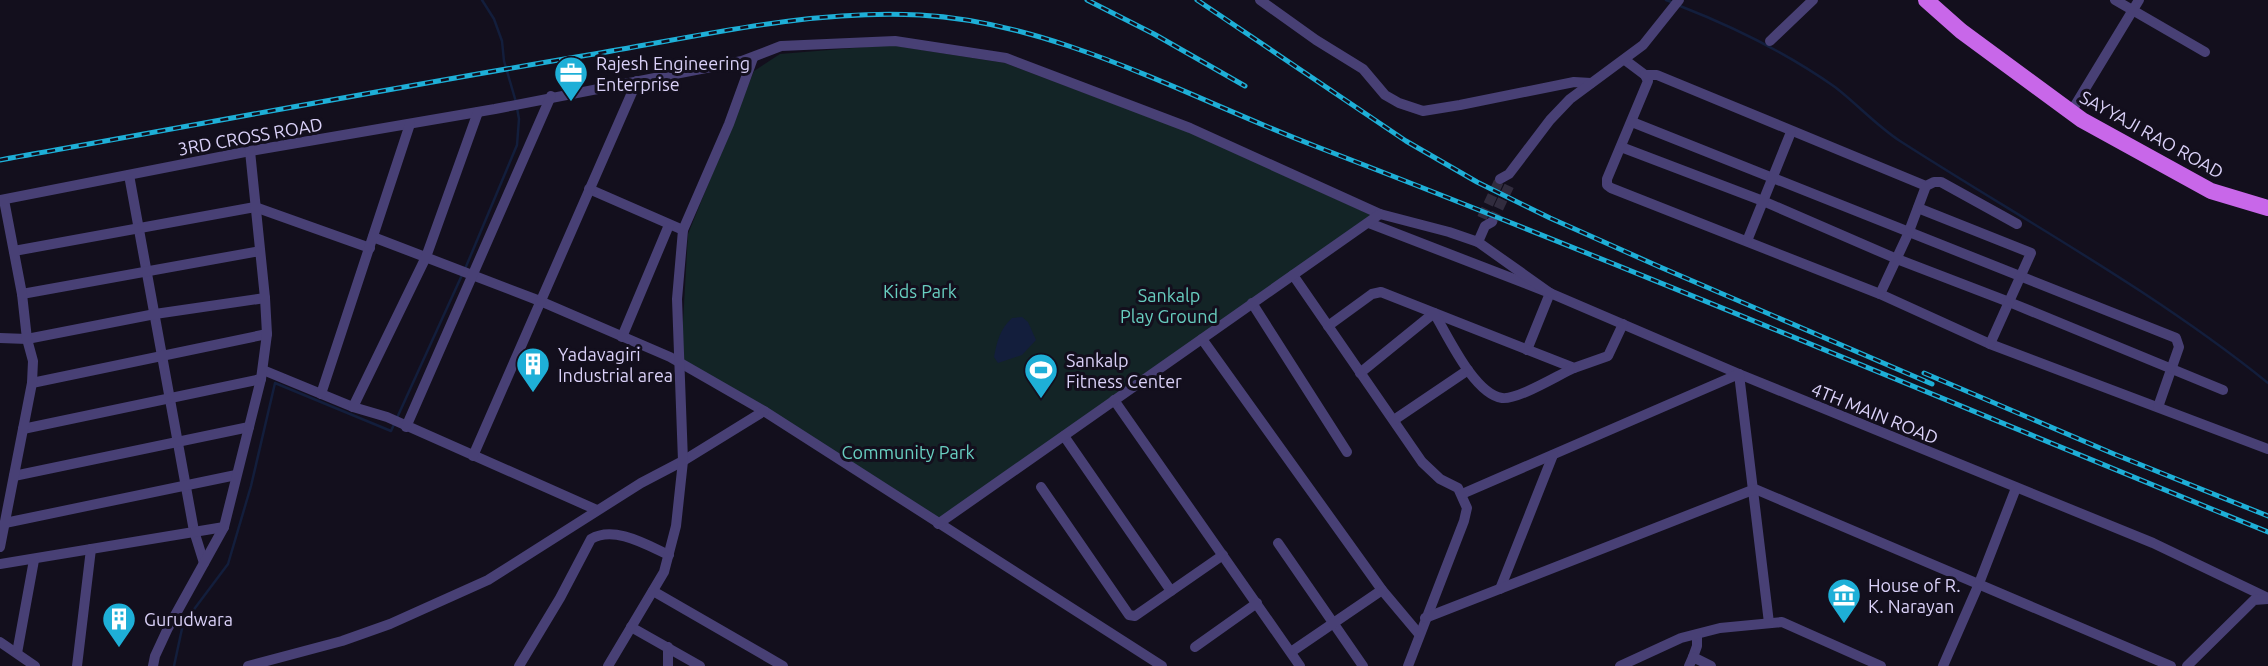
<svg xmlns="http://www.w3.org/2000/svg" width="2268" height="666" viewBox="0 0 2268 666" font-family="Ubuntu,sans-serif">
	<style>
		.green { fill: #132426 }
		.water { fill: #131e3c }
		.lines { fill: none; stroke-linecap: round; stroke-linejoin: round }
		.stream { stroke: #131e3c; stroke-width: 2.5 }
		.street-tunnel { stroke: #312c3e; stroke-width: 10; stroke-dasharray: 10 5; stroke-linecap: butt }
		.street { stroke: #484075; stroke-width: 10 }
		.primary { stroke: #c867e9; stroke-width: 16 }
		.rail-casing { stroke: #1eafd7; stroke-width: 5 }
		.rail { stroke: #130f1d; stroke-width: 2.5; stroke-dasharray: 8; stroke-linecap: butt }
		.labels { text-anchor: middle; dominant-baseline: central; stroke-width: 6; stroke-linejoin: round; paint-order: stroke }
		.poi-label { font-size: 18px; fill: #dad1f8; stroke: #130f1d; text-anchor: start }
		.street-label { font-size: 18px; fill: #dad1f8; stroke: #130f1d }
		.park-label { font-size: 18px; fill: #68cec0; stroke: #130f1d }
	</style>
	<rect width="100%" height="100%" fill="#130f1d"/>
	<!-- green -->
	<polygon class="green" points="890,45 1005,63 1189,132 1373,216 938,520 681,358 688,234 754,71 780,54"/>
	<!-- water -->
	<path class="water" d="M1022 317 1028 322 1036 340 1022 355 998 363 994 357C997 341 1000 329 1012 318Z"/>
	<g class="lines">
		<!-- stream -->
		<g class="stream">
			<polyline points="482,0 494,19 502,41 504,61 516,102"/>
			<polyline points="1666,0 1674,3"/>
			<path d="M1680 6C1734 27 1788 54 1835 87 1857 104 1877 126 1900 141 2023 220 2154 291 2268 383"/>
			<polyline points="465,269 517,145 519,119 517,108"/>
			<polyline points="174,666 183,624 228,564 251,486 275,383 391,431 462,275"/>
		</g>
		<!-- street-tunnel -->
		<g class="street-tunnel">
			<polyline points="1482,218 1500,179"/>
			<polyline points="1492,222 1510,184"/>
		</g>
		<!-- street -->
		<g class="street">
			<polyline points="1260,0 1316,40 1363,69 1385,95 1399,103 1423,111 1460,105 1574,82 1591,83"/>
			<polyline points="2115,0 2205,52"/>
			<polyline points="1770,41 1813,0"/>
			<polyline points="1625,60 1645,75 1648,81 1607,179 1607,185 1611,188 1880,294 1990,344 2268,449"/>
			<polyline points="1645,75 1657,75 1926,186 1934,182 1941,182 2017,224"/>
			<polyline points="2071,112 2139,0"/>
			<polyline points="1632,122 2176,338 2179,347 2158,407"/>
			<polyline points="1621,147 1763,201 1897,259 2009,302 2223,390"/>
			<polyline points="129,175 194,531 204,563"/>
			<polyline points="1500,179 1509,174 1550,120 1570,99 1643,45 1679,0"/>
			<polyline points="589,189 683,230"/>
			<polyline points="0,200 250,151 495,109 742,61 781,46 895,41 1006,58 1190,128 1380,214"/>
			<polyline points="1918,208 2031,253 1990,344"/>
			<polyline points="1369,223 1550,293 1527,350"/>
			<polyline points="373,237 540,301 670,357 764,411 1162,666"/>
			<polyline points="1747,241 1791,132"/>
			<polyline points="1478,242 1550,293 1739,374 2153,543 2268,598"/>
			<polyline points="14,251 255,207 370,248"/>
			<polyline points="1293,275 1422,462 1440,479 1458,488 1467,508 1464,521 1408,666"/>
			<polyline points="22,294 260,251"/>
			<polyline points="1880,294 1908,234 1926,186"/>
			<polyline points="1252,303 1347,452"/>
			<polyline points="1328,326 1372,294 1381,292 1574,368 1608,356 1623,324"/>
			<polyline points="622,337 669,225"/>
			<polyline points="0,338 27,339 155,314 265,298"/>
			<polyline points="1202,339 1382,590 1419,634"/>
			<polyline points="263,370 353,407 387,417 597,510"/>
			<path d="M1360 373 1434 313C1448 336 1474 394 1502 398 1518 400 1558 375 1574 368"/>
			<polyline points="32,383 267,334"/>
			<polyline points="321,394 410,124"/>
			<polyline points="1114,400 1300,666"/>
			<polyline points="353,407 426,257 478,112"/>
			<polyline points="1394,420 1468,370"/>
			<polyline points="406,427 551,96"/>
			<polyline points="23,429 261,379"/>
			<polyline points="1064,436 1171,591"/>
			<polyline points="473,456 637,81"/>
			<polyline points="14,476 249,427"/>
			<polyline points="1041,487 1129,615 1135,616 1223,555"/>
			<polyline points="1462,494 1739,374 1769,623"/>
			<polyline points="5,523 236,475"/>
			<polyline points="938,524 1380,214 1449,232 1478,242 1485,226 1492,222"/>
			<polyline points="1278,543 1363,666"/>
			<polyline points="0,547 32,383 33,361 27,339 22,294 4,200"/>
			<polyline points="0,564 224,527"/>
			<polyline points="1500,589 1553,455"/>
			<polyline points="653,591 783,666"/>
			<polyline points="1425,618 1755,489 2171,666"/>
			<polyline points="631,627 700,666"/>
			<polyline points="0,642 35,666"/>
			<polyline points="668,647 668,666"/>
			<polyline points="1195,647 1257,603"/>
			<polyline points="1291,652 1382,590"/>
			<polyline points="17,653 34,560"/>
			<polyline points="1693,657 1697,646 1697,636"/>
			<polyline points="77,666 91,549"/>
			<polyline points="153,666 155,656 168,628 224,527 261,379 267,334 265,298 250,151"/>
			<polyline points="248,666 342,641 390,624 488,580 641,483 683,461 764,411"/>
			<path d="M519 666 560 598 591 539C614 525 647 545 669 555"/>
			<polyline points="608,666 664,572 676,526 683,461 677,299 683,230 729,124 753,58"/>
			<polyline points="1620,666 1681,638 1720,628 1782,622 1881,666"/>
			<polyline points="1689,666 1693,657 1711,666"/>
			<polyline points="1943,666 1978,586 2016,488"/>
			<polyline points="2187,666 2254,600 2268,599"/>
		</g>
		<!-- primary -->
		<polyline class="primary" points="1926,0 1961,31 2082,120 2211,191 2268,208"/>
		<!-- rail casing -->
		<g class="rail-casing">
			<g id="rail">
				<polyline points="1087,0 1154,34 1245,86"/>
				<polyline points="1197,0 1406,141 1477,182 1550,218 1660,267 1932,384"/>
				<path d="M0 160C196 125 392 88 588 55 697 37 809 9 920 15 1055 22 1190 98 1315 146 1635 269 1951 403 2268 532"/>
				<polyline points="1924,373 2114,454 2268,516"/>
			</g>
		</g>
		<!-- rail -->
		<use href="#rail" class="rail"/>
	</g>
	<!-- icons -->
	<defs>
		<g id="office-pin" transform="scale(1.75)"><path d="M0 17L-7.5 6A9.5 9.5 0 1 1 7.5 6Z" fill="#1eafd7" stroke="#130f1d"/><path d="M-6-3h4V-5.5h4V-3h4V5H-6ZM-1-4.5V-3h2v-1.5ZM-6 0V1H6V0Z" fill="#fff"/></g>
		<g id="building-pin" transform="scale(1.75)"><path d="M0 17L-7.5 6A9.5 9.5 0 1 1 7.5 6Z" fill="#1eafd7" stroke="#130f1d"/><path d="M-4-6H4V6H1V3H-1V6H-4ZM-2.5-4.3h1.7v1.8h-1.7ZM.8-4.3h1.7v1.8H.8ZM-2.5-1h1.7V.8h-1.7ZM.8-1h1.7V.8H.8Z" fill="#fff"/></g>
		<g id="stadium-pin" transform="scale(1.75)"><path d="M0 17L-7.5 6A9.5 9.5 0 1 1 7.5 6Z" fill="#1eafd7" stroke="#130f1d"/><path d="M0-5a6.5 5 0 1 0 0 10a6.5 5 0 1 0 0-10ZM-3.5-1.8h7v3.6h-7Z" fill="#fff"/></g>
		<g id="museum-pin" transform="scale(1.75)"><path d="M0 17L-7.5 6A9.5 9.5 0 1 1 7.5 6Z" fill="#1eafd7" stroke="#130f1d"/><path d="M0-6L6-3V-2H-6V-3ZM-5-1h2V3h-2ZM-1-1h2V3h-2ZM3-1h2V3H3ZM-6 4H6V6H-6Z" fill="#fff"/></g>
	</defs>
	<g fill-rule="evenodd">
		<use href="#office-pin" x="571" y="73"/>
		<use href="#building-pin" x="533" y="364"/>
		<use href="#stadium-pin" x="1041" y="370"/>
		<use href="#museum-pin" x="1844" y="595"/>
		<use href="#building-pin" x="119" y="619"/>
	</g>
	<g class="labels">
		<!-- poi labels -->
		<g class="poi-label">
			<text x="596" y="63">Rajesh Engineering<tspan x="596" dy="21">Enterprise</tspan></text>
			<text x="558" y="354">Yadavagiri<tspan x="558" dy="21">Industrial area</tspan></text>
			<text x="1066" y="360">Sankalp<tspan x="1066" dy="21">Fitness Center</tspan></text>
			<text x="1868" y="585">House of R.<tspan x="1868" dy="21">K. Narayan</tspan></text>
			<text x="144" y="619">Gurudwara</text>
		</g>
		<!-- street labels -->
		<g class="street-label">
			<text transform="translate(2152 134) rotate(29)">SAYYAJI RAO ROAD</text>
			<text transform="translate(250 136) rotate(-10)">3RD CROSS ROAD</text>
			<text transform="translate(1875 413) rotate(22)">4TH MAIN ROAD</text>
		</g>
		<!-- park labels -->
		<g class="park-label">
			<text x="920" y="291">Kids Park</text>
			<text x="1169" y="295">Sankalp<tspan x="1169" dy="21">Play Ground</tspan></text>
			<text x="908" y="452">Community Park</text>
		</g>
	</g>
</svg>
